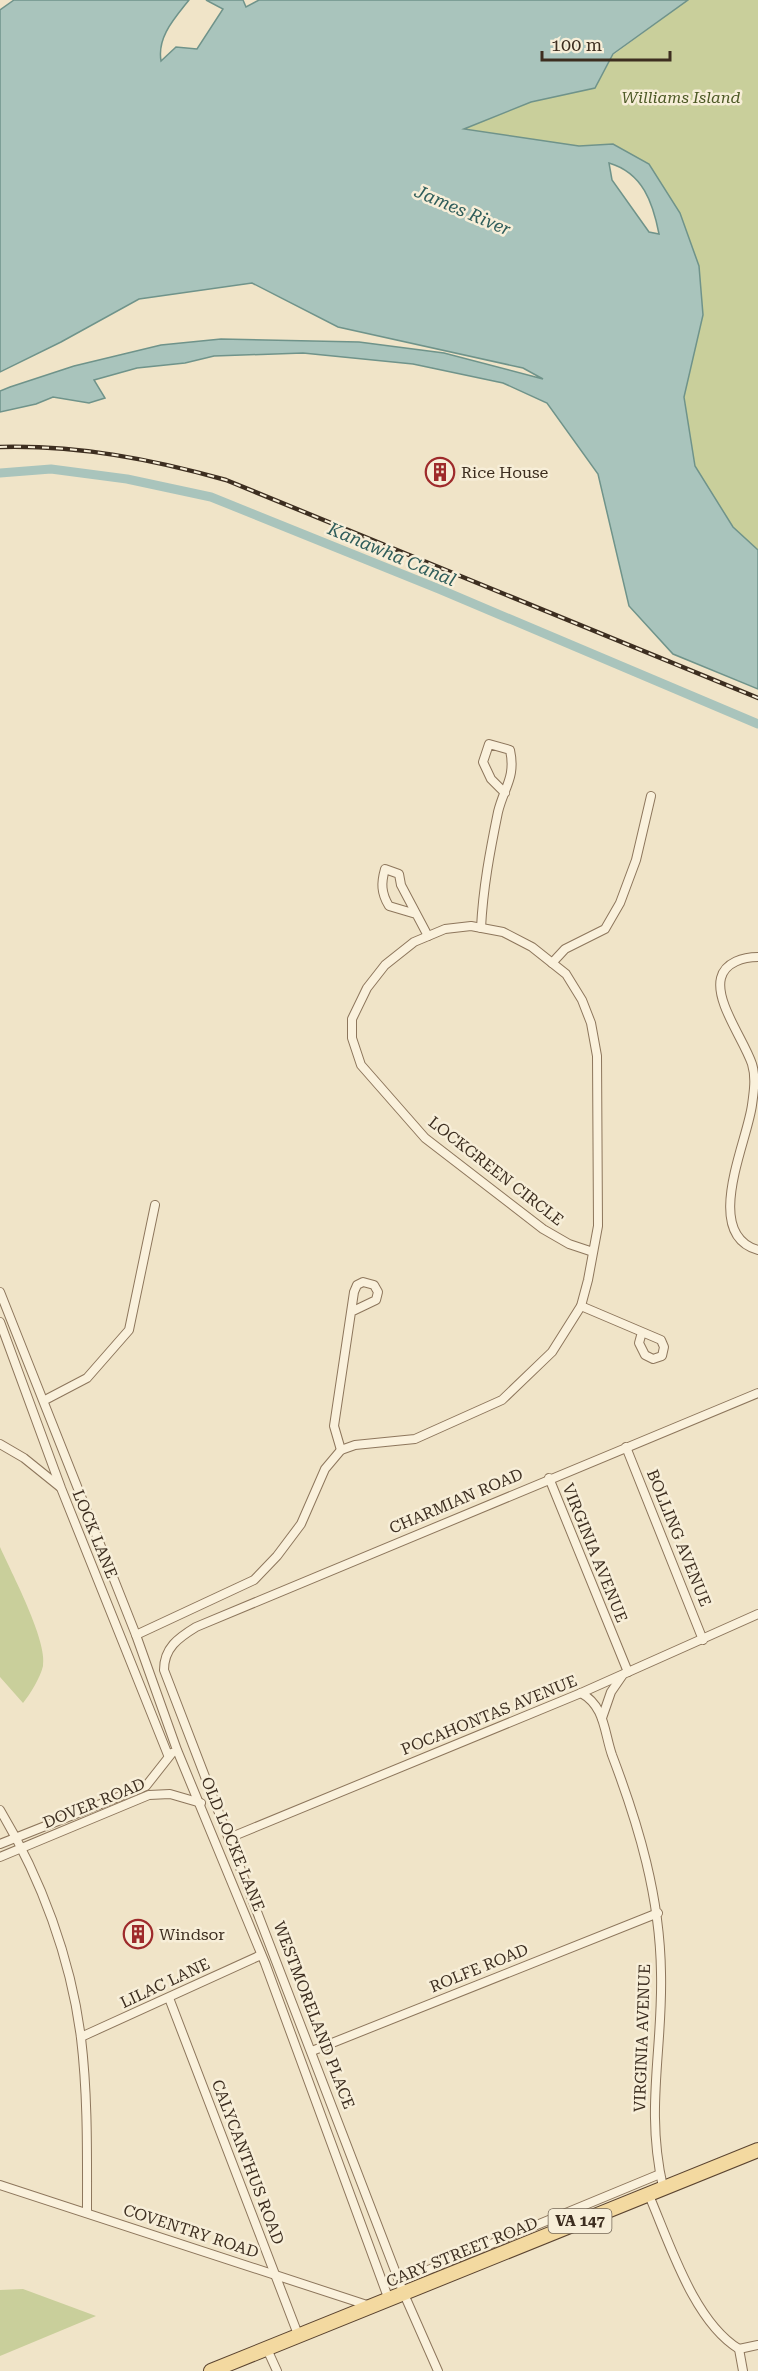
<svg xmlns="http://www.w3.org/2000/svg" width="758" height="2371" viewBox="0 0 758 2371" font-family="'Roboto Serif',serif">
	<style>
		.green { fill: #c9cf9b }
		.water { fill: #a9c4bc; stroke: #6f938a; stroke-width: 1.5; fill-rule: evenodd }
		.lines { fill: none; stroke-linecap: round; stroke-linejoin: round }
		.canal { stroke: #a9c4bc; stroke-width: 9 }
		.minor-casing { stroke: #8d765c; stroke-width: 10 }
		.primary-casing { stroke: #5b4430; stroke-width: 16 }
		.minor { stroke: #faf1dc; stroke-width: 8 }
		.primary { stroke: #f3d9a0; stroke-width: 14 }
		.rail-casing { stroke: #3d2e20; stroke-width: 4.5 }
		.rail { stroke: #f7eed8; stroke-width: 2; stroke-dasharray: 7; stroke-linecap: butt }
		.labels { text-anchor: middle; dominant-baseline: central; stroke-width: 5; stroke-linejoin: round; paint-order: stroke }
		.shield { fill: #f7eed8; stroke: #756857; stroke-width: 1.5 }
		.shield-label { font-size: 15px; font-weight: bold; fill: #3d2e20 }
		.park-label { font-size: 16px; font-style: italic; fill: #4d5a26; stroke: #f7eed8 }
		.poi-label { font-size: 16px; fill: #3d2e20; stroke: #f7eed8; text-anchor: start }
		.street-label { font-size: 16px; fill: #3d2e20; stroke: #f7eed8 }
		.water-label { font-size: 18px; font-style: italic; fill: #2f5d5a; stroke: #f7eed8 }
	</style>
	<rect width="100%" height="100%" fill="#f0e4c8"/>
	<!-- green -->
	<g class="green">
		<polygon points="688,0 758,0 758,550 733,527 695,466 684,397 703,315 699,266 680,213 649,164 613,144 579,146 463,129 531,102 595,88 613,55"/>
		<path d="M0 1547C11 1572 48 1641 43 1666 40 1678 31 1693 23 1703L0 1677Z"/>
		<polygon points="23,2289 96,2316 0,2356 0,2290"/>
	</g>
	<!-- water -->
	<path class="water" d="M14 0H189C174 19 157 37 161 61L176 47 197 49 223 9 206 0H243L246 7 259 0H688L613 54 595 88 531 102 464 129 579 146 613 144 649 164 680 213 699 266 703 315 684 397 695 466 733 527 758 550V689L673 654 629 606 598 474 547 403 503 383 413 364 303 353 214 356 185 363 137 368 94 380 105 398 89 403 53 397 36 404 0 412V391L10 387 74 366 161 345 221 339 359 342 444 353 543 379 523 368 338 327 252 283 139 299 61 342 0 372V10ZM609 163C643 173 653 203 659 234L649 232 612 180Z"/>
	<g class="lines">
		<!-- canal -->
		<polyline class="canal" points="0,473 51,469 127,479 211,497 439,589 758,724"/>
		<!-- minor casing -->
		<g class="minor-casing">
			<g id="minor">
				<path d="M416 914 389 906C381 893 381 883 385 869L399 874 401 885 428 936"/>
				<path d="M481 928C483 888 490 851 498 812 504 787 516 778 510 750L489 744 483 762 491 779 505 793"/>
				<path d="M758 957C744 957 725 962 721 978 715 1002 744 1040 752 1064 756 1077 754 1091 752 1105 747 1143 702 1234 758 1250"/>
				<polyline points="552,963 565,949 605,929 620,903 636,860 651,796"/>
				<polyline points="0,1292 136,1635 177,1750 265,1963 389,2300"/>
				<polyline points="581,1306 661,1340 664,1347 662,1356 653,1359 645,1355 639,1343 642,1332"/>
				<polyline points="0,1322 61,1488 168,1755"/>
				<polyline points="45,1400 87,1378 129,1330 155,1205"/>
				<polyline points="0,1444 24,1458 60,1487"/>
				<polyline points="626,1447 703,1640"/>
				<polyline points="341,1450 334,1426 354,1292 357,1285 363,1282 374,1285 378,1292 376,1300 353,1311"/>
				<polyline points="549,1478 628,1672"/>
				<polyline points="136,1635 254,1580 277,1556 301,1524 325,1469 341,1450 355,1445 415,1439 502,1400 552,1352 581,1306 588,1280 598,1226 597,1056 591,1023 582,1000 566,974 532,947 503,932 471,926 445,929 414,942 385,965 367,988 352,1019 352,1038 361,1065 425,1138 543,1229 569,1244 593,1252"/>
				<path d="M581 1693C605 1706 604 1732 612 1755 639 1826 660 1897 661 1973 663 2049 645 2109 663 2187"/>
				<polyline points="602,1718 611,1692 622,1676"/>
				<path d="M0 1810C41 1878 71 1959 81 2038 88 2096 87 2155 87 2213"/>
				<polyline points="229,1838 581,1693 758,1614"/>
				<polyline points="0,1844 146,1786 172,1753"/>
				<polyline points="0,1857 149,1795 170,1794 201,1803"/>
				<polyline points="169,1998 299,2337"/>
				<polyline points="81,2037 261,1955"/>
				<polyline points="312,2051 658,1913"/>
				<polyline points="0,2185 370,2306"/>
				<path d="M648 2193C669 2241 693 2321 739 2349L743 2371"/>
				<polyline points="399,2282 660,2174"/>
				<polyline points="267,2349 277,2371"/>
				<polyline points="739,2349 758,2345"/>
				<path d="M438 2371 404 2294 164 1670C164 1648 178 1638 196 1627L758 1393"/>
			</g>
		</g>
		<!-- primary casing -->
		<g class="primary-casing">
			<polyline id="primary" points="211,2371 758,2150"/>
		</g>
		<!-- minor -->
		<use href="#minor" class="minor"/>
		<!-- primary -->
		<use href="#primary" class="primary"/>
		<!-- rail casing -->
		<g class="rail-casing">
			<path id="rail" d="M0 447C78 445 151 459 226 480L758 698"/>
		</g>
		<!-- rail -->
		<use href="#rail" class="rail"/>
	</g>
	<!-- icons -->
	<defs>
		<g id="building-ring" transform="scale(1.5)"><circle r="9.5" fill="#f7eed8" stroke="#9e2a2b" stroke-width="1.5"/><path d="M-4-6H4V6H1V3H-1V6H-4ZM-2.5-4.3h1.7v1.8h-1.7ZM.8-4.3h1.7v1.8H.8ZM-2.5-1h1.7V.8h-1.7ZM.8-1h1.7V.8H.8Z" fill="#9e2a2b"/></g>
	</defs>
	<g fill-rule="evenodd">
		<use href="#building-ring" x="440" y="472"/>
		<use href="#building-ring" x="138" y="1934"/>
	</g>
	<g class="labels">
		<!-- shield labels -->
		<rect class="shield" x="548.5" y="2209" width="63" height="24" rx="4.5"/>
		<g class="shield-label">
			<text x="580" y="2221">VA 147</text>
		</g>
		<!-- park labels -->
		<g class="park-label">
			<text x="681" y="97">Williams Island</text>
		</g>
		<!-- poi labels -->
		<g class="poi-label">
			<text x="461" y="472">Rice House</text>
			<text x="159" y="1934">Windsor</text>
		</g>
		<!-- street labels -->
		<g class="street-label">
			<text transform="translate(496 1171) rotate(38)">LOCKGREEN CIRCLE</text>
			<text transform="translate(456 1501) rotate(-23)">CHARMIAN ROAD</text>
			<text transform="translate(95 1534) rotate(68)">LOCK LANE</text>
			<text transform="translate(679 1538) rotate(68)">BOLLING AVENUE</text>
			<text transform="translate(595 1553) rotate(68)">VIRGINIA AVENUE</text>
			<text transform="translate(489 1715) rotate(-22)">POCAHONTAS AVENUE</text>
			<text transform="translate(94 1803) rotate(-22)">DOVER ROAD</text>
			<text transform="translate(233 1844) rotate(68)">OLD LOCKE LANE</text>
			<text transform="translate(479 1968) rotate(-22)">ROLFE ROAD</text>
			<text transform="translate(165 1983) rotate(-25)">LILAC LANE</text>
			<text transform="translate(314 2015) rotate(69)">WESTMORELAND PLACE</text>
			<text transform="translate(642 2038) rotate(-88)">VIRGINIA AVENUE</text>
			<text transform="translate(248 2162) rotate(69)">CALYCANTHUS ROAD</text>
			<text transform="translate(191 2231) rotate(18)">COVENTRY ROAD</text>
			<text transform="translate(462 2252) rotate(-22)">CARY STREET ROAD</text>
		</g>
		<!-- water labels -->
		<g class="water-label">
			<text transform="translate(463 210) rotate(23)">James River</text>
			<text transform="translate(392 554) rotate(23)">Kanawha Canal</text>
		</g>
	</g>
	<!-- scale -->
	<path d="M542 51v9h128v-9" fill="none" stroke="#3d2e20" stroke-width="3"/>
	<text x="551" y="51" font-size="18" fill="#3d2e20" stroke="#f7eed8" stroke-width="4.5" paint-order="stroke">100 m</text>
</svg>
